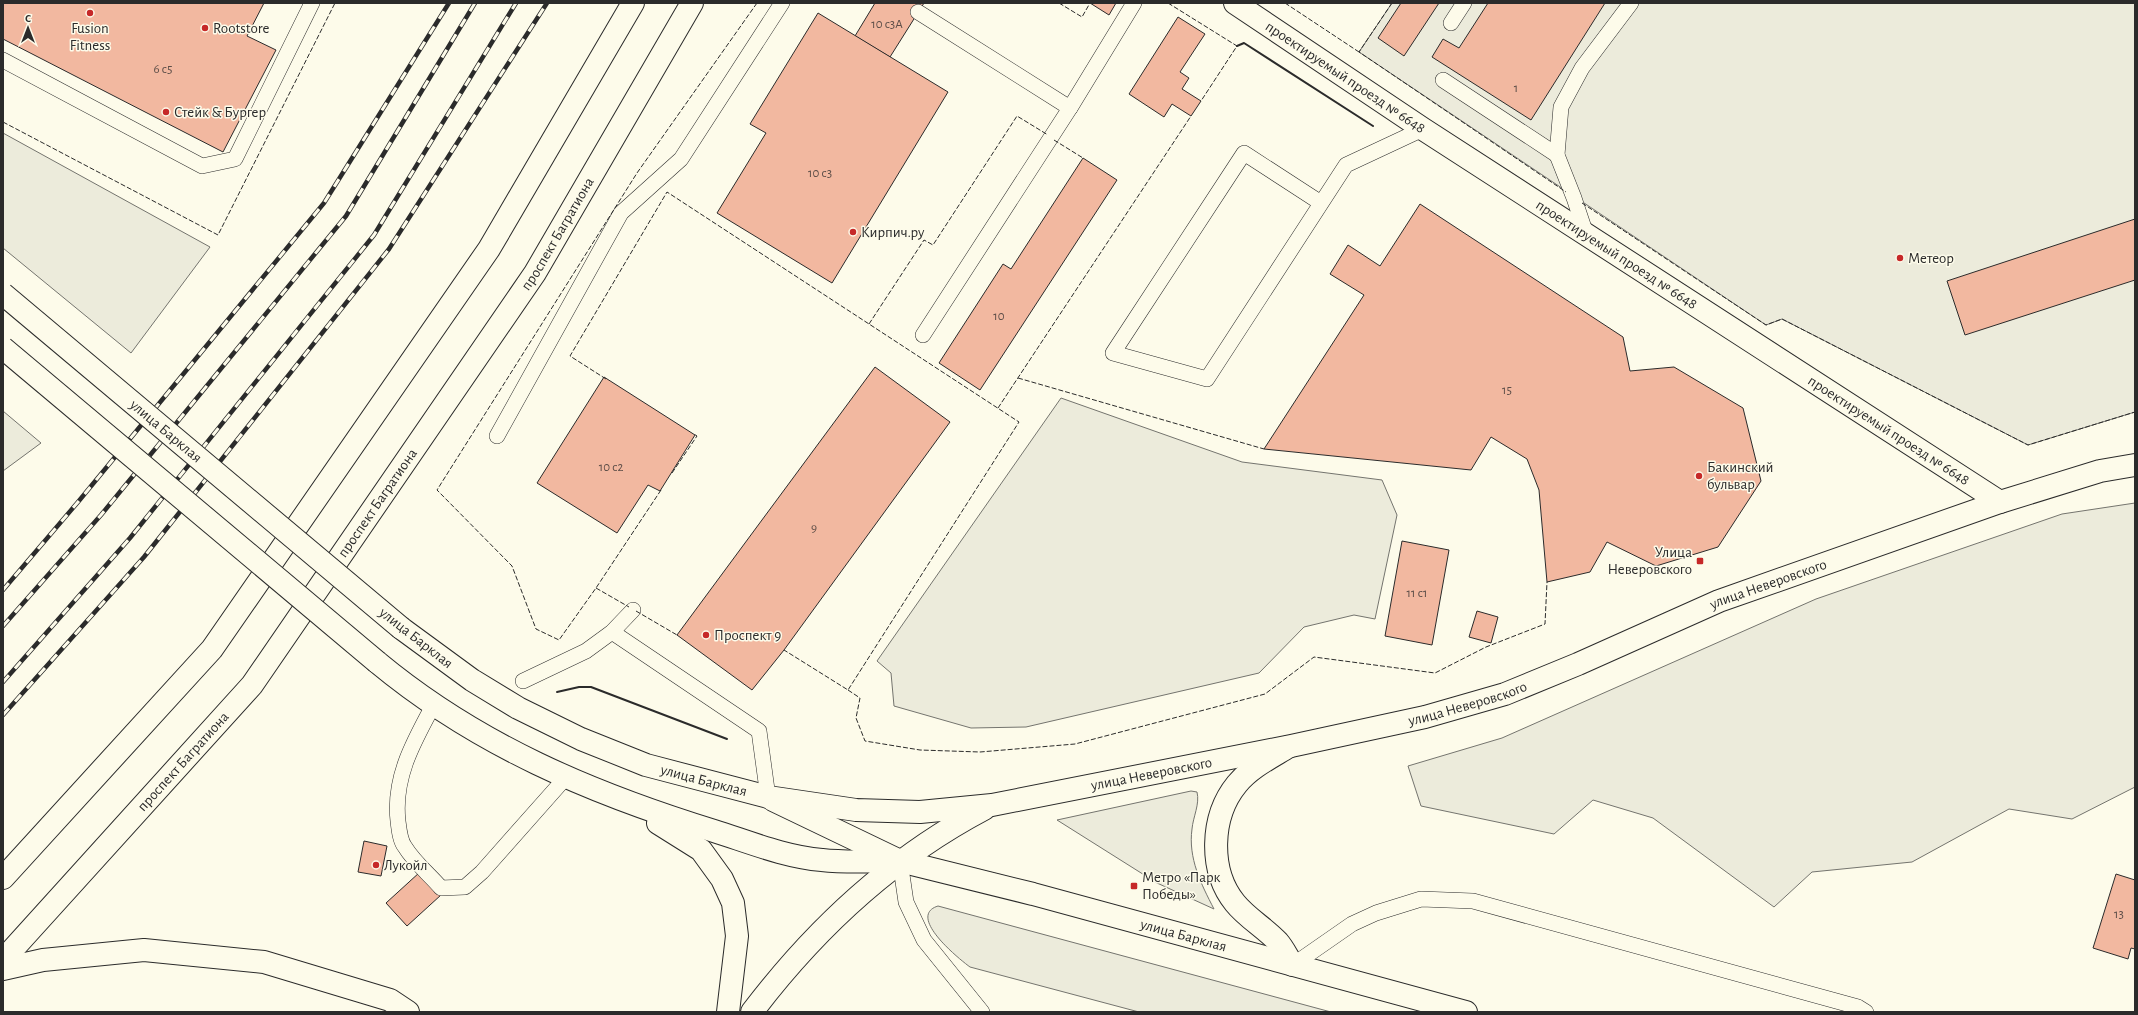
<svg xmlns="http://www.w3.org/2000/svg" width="2138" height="1015" viewBox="0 0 2138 1015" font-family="'Alegreya Sans',sans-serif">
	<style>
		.green { fill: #ecebdb; stroke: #74746e }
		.building { fill: #f2b8a0; stroke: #2b2b2b }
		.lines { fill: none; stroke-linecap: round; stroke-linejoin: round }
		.service-casing { stroke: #2b2b2b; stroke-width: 16 }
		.minor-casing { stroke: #2b2b2b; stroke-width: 24 }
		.tertiary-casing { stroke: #2b2b2b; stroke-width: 24 }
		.secondary-casing { stroke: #2b2b2b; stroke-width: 24 }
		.primary-casing { stroke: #2b2b2b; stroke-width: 24 }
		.service { stroke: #fdfbea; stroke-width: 15 }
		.minor { stroke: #fdfbea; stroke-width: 22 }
		.tertiary { stroke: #fdfbea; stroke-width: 22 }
		.secondary { stroke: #fdfbea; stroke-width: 22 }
		.primary { stroke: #fdfbea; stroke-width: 22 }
		.rail-casing { stroke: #2b2b2b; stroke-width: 4.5 }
		.rail { stroke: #fdfbea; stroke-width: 3; stroke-dasharray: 9; stroke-linecap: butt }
		.secondary-bridge-casing { stroke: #2b2b2b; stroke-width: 24; stroke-linecap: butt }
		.secondary-bridge { stroke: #fdfbea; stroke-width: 22 }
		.fence { stroke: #2b2b2b; stroke-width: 1; stroke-dasharray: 5 2; stroke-linecap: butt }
		.wall { stroke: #2b2b2b; stroke-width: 2 }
		.poi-dot { fill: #c62828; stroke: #fdfbea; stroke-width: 1.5 }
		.labels { text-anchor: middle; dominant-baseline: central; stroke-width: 3; stroke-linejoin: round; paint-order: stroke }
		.number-label { font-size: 13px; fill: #5d4e48 }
		.poi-label { font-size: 15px; fill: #2b2b2b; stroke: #fdfbea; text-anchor: start }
		.street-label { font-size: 15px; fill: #2b2b2b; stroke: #fdfbea }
	</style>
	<rect width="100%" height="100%" fill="#fdfbea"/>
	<!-- green -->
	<g class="green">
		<polygon points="1392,3 2135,3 2135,412 2028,445 1782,319 1766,325 1359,52"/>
		<polygon points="3,133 210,247 131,353 3,248"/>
		<polygon points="1061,398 1242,462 1382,480 1397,515 1375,619 1354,615 1304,627 1259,673 1026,727 971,728 894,706 891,673 877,661"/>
		<polygon points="3,411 41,443 3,471"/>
		<polygon points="2135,503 2135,787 2072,819 2009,809 1912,862 1812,872 1774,907 1653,818 1593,800 1554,834 1421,806 1408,766 1502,738 1816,599 2062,514"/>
		<path d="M1191 791 1197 792C1200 804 1193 817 1192 829 1188 858 1201 884 1214 909L1157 883 1057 820Z"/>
		<path d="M938 906 1331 1012H1139L970 967C959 959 906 916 938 906Z"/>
	</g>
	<!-- building -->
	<g class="building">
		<polygon points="3,3 264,3 247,36 276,50 223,152 3,39"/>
		<polygon points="875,3 924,3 890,57 855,36"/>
		<polygon points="1090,3 1116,3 1109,15"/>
		<polygon points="1401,3 1439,3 1404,56 1378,38"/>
		<polygon points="1488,3 1605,3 1531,120 1432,57 1443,39 1459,48"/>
		<polygon points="818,13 948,92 832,283 717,213 766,133 750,124"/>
		<polygon points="1178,17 1205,34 1180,72 1189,78 1182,89 1201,101 1191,116 1172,104 1164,117 1129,94"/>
		<polygon points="1083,158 1117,180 980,390 939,363 1003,264 1011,269"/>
		<polygon points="1420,204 1623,337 1630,371 1674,367 1743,408 1761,481 1718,547 1656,566 1607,542 1590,572 1547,582 1539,490 1527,459 1491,437 1471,470 1264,449 1364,295 1330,274 1348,245 1380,266"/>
		<polygon points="2135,219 2135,280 1965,335 1947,281"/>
		<polygon points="875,367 950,422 784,650 752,690 677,635"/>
		<polygon points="604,377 695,435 660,491 648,485 617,533 537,483"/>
		<polygon points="1402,541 1449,550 1432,645 1385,636"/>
		<polygon points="1477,611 1498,617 1491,643 1469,637"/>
		<polygon points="364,841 387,846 381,876 358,872"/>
		<polygon points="420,872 441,895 407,926 386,903"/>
		<polygon points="2116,874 2135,880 2135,949 2131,948 2128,959 2093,948"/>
	</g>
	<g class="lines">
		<!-- service casing -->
		<g class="service-casing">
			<g id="service">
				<polyline points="918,12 1070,108 1134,3"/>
				<polyline points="1451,23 1464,3"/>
				<polyline points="3,60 202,166 235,159 312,3"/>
				<polyline points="1443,80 1557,155"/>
				<polyline points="1321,203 1244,153 1113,353 1207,379 1346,165 1423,129"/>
				<polyline points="1586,234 1574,198 1557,155 1561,107 1582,68 1631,3"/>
				<polyline points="923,335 1070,108"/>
				<polyline points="497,436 621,213 681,159 782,3"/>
				<polyline points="612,632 759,731 768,797"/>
				<polyline points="523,681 586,651 612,632 633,610"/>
				<path d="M434 704C414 741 393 777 398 821 399 829 400 841 405 847 414 862 430 875 441 888L465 887 482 872 560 784 562 776"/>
				<polyline points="900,861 906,902 924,940 982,1012"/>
				<polyline points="1293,965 1352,924 1376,913 1421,899 1473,901 1858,1007 1866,1012"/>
			</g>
		</g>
		<!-- minor casing -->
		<g class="minor-casing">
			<g id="minor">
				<path id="s1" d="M1235 3 1423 129 2000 502"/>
				<path d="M1288 747C1270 758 1250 768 1237 784 1210 817 1209 871 1235 903 1247 918 1265 928 1278 942 1284 949 1288 958 1293 965"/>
			</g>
		</g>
		<!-- tertiary casing -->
		<g class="tertiary-casing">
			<g id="tertiary">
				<path id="s2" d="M773 800 900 861 1033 894 1466 1012"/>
			</g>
		</g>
		<!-- secondary casing -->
		<g class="secondary-casing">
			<g id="secondary">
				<path id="s3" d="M401 628 472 680 518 708 581 739 646 765 768 797 856 810 920 812 992 805 1291 746 1425 717 1505 694 1578 664 1719 601 2000 502 2100 471 2135 465"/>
				<path d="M377 662C477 745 591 793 714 831 749 842 785 857 822 860 847 863 874 861 900 861"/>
				<polyline points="658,823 701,850 722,879 733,903 737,936 728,1012"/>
				<path d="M752 1012C815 929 891 858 984 809"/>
			</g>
		</g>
		<!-- primary casing -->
		<g class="primary-casing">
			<g id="primary">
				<polyline points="3,878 212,649 489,249 633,3"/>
				<path id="s4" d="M3 960 252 685 535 273 692 3"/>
				<polyline points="3,969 43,960 144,950 264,962 390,1000 408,1012"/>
			</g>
		</g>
		<!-- service -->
		<use href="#service" class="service"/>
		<!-- minor -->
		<use href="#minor" class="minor"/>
		<!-- tertiary -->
		<use href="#tertiary" class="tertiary"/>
		<!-- secondary -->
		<use href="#secondary" class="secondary"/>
		<!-- primary -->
		<use href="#primary" class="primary"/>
		<!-- rail casing -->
		<g class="rail-casing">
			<g id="rail">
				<polyline points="3,590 78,502 324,203 449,3"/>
				<polyline points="3,626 101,515 346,216 475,3"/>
				<polyline points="3,682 130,538 374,235 516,3"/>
				<polyline points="3,715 144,557 389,249 547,3"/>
			</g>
		</g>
		<!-- rail -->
		<use href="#rail" class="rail"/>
		<!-- secondary-bridge casing -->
		<g class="secondary-bridge-casing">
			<g id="secondary-bridge">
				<path id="s5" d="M3 294 401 628"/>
				<polyline points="3,348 377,662"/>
			</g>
		</g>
		<!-- secondary-bridge -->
		<use href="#secondary-bridge" class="secondary-bridge"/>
		<!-- fence -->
		<g class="fence">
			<polyline points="1059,3 1082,17 1090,3"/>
			<polyline points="1168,3 1237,46 1201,101"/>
			<polyline points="1285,3 1359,52"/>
			<polyline points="1392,3 1359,52 1566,192"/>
			<polyline points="3,122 218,235 335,3"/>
			<polyline points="1054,140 1083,158"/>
			<polyline points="1582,203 1766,325 1782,319 2028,445 2135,412"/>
			<polyline points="869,324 924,240 933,245 1017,116 1048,135"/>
			<polyline points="1018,378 1264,449"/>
			<polyline points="606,379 570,356 667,192 1019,422 848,690 784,650"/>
			<polyline points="998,408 1191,116"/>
			<polyline points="672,473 697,436 694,434"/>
			<polyline points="661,490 596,588 559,640 536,629 512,566 437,490 637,173 757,3"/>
			<polyline points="596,588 629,607"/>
			<polyline points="636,611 677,635"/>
			<polyline points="848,690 860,698 856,718 865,741 920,750 980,752 1075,744 1265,694 1314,657 1435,673 1486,647 1545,624 1547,582"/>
		</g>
		<!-- wall -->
		<g class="wall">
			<polyline points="1237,46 1244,43 1373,126"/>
			<polyline points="557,692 579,687 591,687 727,739"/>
		</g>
	</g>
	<!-- markers -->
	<g class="poi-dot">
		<circle cx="90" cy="13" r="4"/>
		<circle cx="205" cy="28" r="4"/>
		<circle cx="166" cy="112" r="4"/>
		<circle cx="853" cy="232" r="4"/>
		<circle cx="1900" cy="258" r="4"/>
		<circle cx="1699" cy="476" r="4"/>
		<rect x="1696" y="557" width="8" height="8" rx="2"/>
		<circle cx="706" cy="635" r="4"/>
		<circle cx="376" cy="865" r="4"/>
		<rect x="1130" y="882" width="8" height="8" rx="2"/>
	</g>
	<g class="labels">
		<!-- number labels -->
		<g class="number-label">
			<text x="887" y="24">10 c3A</text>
			<text x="163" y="69">6 с5</text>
			<text x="1516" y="88">1</text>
			<text x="820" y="173">10 с3</text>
			<text x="999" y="316">10</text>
			<text x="1507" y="390">15</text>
			<text x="611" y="467">10 с2</text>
			<text x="814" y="528">9</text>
			<text x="1417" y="593">11 с1</text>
			<text x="2119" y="914">13</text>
		</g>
		<!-- poi labels -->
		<g class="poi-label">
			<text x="90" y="28" text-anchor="middle">Fusion<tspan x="90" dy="17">Fitness</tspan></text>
			<text x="213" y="28">Rootstore</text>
			<text x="174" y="112">Стейк &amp; Бургер</text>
			<text x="861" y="232">Кирпич.ру</text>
			<text x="1908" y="258">Метеор</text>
			<text x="1707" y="467">Бакинский<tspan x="1707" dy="17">бульвар</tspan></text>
			<text x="1692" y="552" text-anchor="end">Улица<tspan x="1692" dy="17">Неверовского</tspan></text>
			<text x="714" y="635">Проспект 9</text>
			<text x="384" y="865">Лукойл</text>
			<text x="1142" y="877">Метро «Парк<tspan x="1142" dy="17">Победы»</tspan></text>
		</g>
		<!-- street labels -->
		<g class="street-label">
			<text stroke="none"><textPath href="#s1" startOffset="133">проектируемый проезд № 6648</textPath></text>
			<text stroke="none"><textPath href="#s4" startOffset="916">проспект Багратиона</textPath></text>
			<text stroke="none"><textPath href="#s1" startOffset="457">проектируемый проезд № 6648</textPath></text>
			<text stroke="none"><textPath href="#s1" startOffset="781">проектируемый проезд № 6648</textPath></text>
			<text stroke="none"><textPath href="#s5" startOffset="213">улица Барклая</textPath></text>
			<text stroke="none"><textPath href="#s4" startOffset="592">проспект Багратиона</textPath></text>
			<text stroke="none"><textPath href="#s3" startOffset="1444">улица Неверовского</textPath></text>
			<text transform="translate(416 638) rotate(38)">улица Барклая</text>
			<text stroke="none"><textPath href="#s3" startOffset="1120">улица Неверовского</textPath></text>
			<text stroke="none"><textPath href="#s4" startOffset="268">проспект Багратиона</textPath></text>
			<text stroke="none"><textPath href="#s3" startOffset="796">улица Неверовского</textPath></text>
			<text stroke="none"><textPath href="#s3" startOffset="342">улица Барклая</textPath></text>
			<text stroke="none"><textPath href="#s2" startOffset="434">улица Барклая</textPath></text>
		</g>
	</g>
	<!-- border -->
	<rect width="2138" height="1015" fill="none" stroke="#2b2b2b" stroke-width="8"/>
	<!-- north arrow -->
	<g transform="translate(28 28)" stroke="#fdfbea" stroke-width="3" paint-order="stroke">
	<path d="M0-3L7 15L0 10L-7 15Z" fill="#2b2b2b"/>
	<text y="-6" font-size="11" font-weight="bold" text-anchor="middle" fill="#2b2b2b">С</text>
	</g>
</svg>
